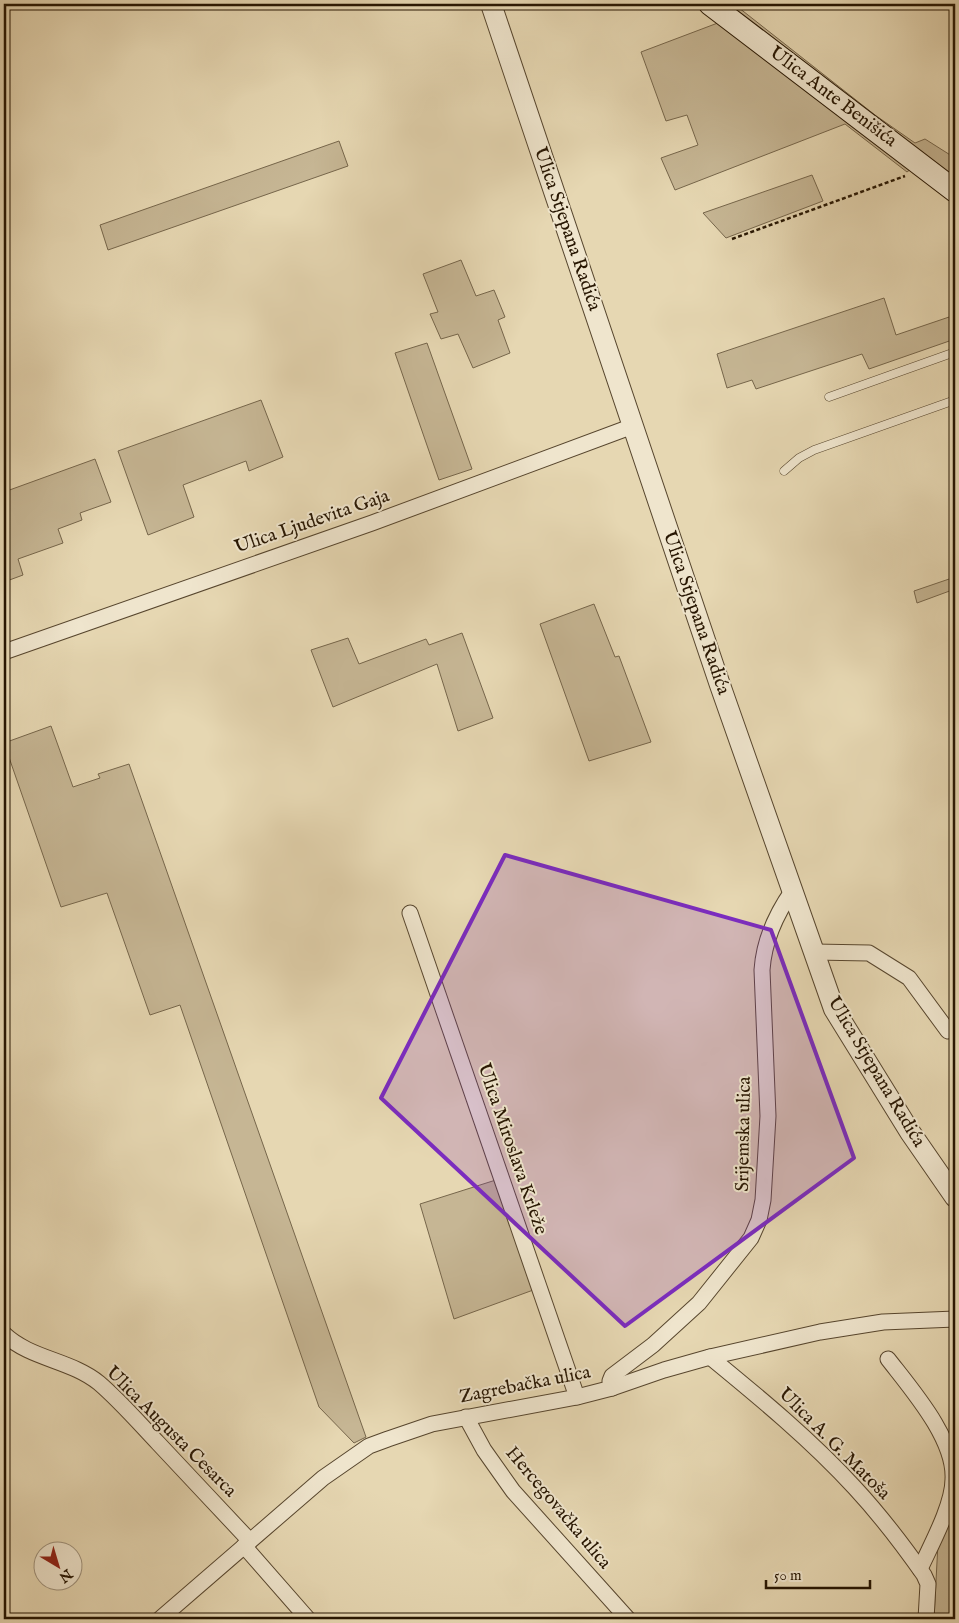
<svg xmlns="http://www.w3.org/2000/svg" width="959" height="1623" viewBox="0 0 959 1623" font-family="'IM FELL English',serif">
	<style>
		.green { fill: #c6b694; stroke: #76664b }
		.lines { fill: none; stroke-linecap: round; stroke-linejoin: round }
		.service-casing { stroke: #57462e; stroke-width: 9 }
		.minor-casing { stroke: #57462e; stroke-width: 17 }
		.tertiary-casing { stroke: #57462e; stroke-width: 22 }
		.secondary-casing { stroke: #271602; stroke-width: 24 }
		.path { stroke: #271602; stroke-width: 2.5; stroke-dasharray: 4 2.5; stroke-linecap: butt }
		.service { stroke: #efe5cd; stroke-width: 8 }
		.minor { stroke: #efe5cd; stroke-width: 15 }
		.tertiary { stroke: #efe5cd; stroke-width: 20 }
		.secondary { stroke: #efe5cd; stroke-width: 22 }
		.marked { fill: #7b2cbf; fill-opacity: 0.2; stroke: #7b2cbf; stroke-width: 4; stroke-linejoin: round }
		.labels { text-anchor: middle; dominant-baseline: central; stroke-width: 4; stroke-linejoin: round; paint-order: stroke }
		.street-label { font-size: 19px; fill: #271602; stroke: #efe5cd }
	</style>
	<rect width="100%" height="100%" fill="#e6d7b2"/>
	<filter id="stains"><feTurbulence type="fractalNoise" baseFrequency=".004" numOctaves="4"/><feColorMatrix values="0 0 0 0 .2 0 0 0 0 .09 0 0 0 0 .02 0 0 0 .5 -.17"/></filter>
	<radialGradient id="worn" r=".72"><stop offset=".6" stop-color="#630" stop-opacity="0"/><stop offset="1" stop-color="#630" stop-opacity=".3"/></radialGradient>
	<!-- green -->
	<g class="green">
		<polygon points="723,4 734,4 875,115 915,143 925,139 955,158 955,181"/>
		<polygon points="723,21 911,169 907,172 845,124 675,190 661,158 698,145 687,115 666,121 641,52"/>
		<polygon points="339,141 348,166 108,250 100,225"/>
		<polygon points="812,175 823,201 726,238 703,213"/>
		<polygon points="461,260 476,296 494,290 505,317 498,320 510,353 473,368 458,334 441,339 430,314 438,312 423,274"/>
		<polygon points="884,298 896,335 955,315 955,339 869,369 862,354 756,389 752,380 727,388 717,354"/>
		<polygon points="427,343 472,469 439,480 395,353"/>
		<polygon points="261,400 283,457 249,471 246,461 183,485 194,517 148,535 118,451"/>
		<polygon points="95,459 111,502 80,513 82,520 58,529 63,543 18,559 23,575 4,582 4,492"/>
		<polygon points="955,577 955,589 917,603 914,591"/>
		<polygon points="594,604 615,657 619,656 651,742 589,761 540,624"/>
		<polygon points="462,633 493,718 458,731 437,664 333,707 311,650 348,638 359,664 426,639 429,645"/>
		<polygon points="51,726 73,787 100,778 98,774 129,764 366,1437 354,1443 319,1407 180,1005 150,1015 107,893 61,907 4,743"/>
		<polygon points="499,1179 536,1289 454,1319 420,1204"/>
		<polygon points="955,1495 955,1619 934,1619 938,1543"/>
	</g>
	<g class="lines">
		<!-- service casing -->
		<g class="service-casing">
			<g id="service">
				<polyline points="829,397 955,352"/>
				<polyline points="784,471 799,458 814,450 955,400"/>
			</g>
		</g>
		<!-- minor casing -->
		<g class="minor-casing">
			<g id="minor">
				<polyline points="4,652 372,523 633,426"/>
				<polyline points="410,913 577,1397"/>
				<polyline points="814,952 869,953 909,978 948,1031"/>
				<path d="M4 1334C30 1359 71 1360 99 1383 120 1401 139 1423 158 1443 189 1476 219 1508 250 1541"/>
				<path d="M710 1357C760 1398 811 1440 855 1488 880 1515 903 1545 924 1575L928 1584 926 1619"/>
				<path d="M888 1359C912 1390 955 1439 953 1479 953 1505 931 1545 920 1569"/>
				<path d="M612 1388 610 1381 612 1376 653 1345 699 1303 751 1238 759 1220 763 1200 768 1116 762 970C764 940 776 914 793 890"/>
				<polyline points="466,1417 484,1450 513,1491 628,1619"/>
				<polyline points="244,1546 308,1619"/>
				<polyline points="160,1619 323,1478 369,1446 388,1439 432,1424 577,1397 612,1388 664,1370 710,1357 820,1332 883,1322 955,1319"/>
			</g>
		</g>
		<!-- tertiary casing -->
		<g class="tertiary-casing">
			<polyline id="tertiary" points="491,4 720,685 834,1009 910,1132 955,1197"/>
		</g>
		<!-- secondary casing -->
		<g class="secondary-casing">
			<polyline id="secondary" points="710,4 955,191"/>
		</g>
		<!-- path -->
		<polyline class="path" points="732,239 905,176"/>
		<!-- service -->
		<use href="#service" class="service"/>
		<!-- minor -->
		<use href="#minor" class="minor"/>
		<!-- tertiary -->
		<use href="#tertiary" class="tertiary"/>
		<!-- secondary -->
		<use href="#secondary" class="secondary"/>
	</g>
	<!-- marked area -->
	<path class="marked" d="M505 855 771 930 854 1158 625 1326 381 1098Z"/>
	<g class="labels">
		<!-- street labels -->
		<g class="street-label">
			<text transform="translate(833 97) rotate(37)">Ulica Ante Benišića</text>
			<text transform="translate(567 229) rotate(71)">Ulica Stjepana Radića</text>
			<text transform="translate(312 522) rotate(-19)">Ulica Ljudevita Gaja</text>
			<text transform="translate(696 613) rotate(71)">Ulica Stjepana Radića</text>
			<text transform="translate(876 1072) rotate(59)">Ulica Stjepana Radića</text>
			<text transform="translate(744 1134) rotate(-89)">Srijemska ulica</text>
			<text transform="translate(512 1149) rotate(71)">Ulica Miroslava Krleže</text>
			<text transform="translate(525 1385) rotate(-11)">Zagrebačka ulica</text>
			<text transform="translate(171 1432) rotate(45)">Ulica Augusta Cesarca</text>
			<text transform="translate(834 1444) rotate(45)">Ulica A. G. Matoša</text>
			<text transform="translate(558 1508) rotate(50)">Hercegovačka ulica</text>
		</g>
	</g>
	<!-- margin -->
	<rect width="959" height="1623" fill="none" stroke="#e6d7b2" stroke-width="20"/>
	<rect x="5" y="5" width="949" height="1613" fill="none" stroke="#271602" stroke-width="2.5"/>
	<rect x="10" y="10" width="939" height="1603" fill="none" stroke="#271602"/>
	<!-- north arrow -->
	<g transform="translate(58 1566) rotate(142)"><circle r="24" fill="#efe5cd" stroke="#9f927c"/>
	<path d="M0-4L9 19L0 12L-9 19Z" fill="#8f2418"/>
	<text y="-8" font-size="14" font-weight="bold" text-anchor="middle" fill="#271602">N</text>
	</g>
	<!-- scale -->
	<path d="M766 1580v8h104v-8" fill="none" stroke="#271602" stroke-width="2.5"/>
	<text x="774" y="1580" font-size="15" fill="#271602" stroke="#efe5cd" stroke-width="4" paint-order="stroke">50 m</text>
	<rect width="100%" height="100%" filter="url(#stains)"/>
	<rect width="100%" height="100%" fill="url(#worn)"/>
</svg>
